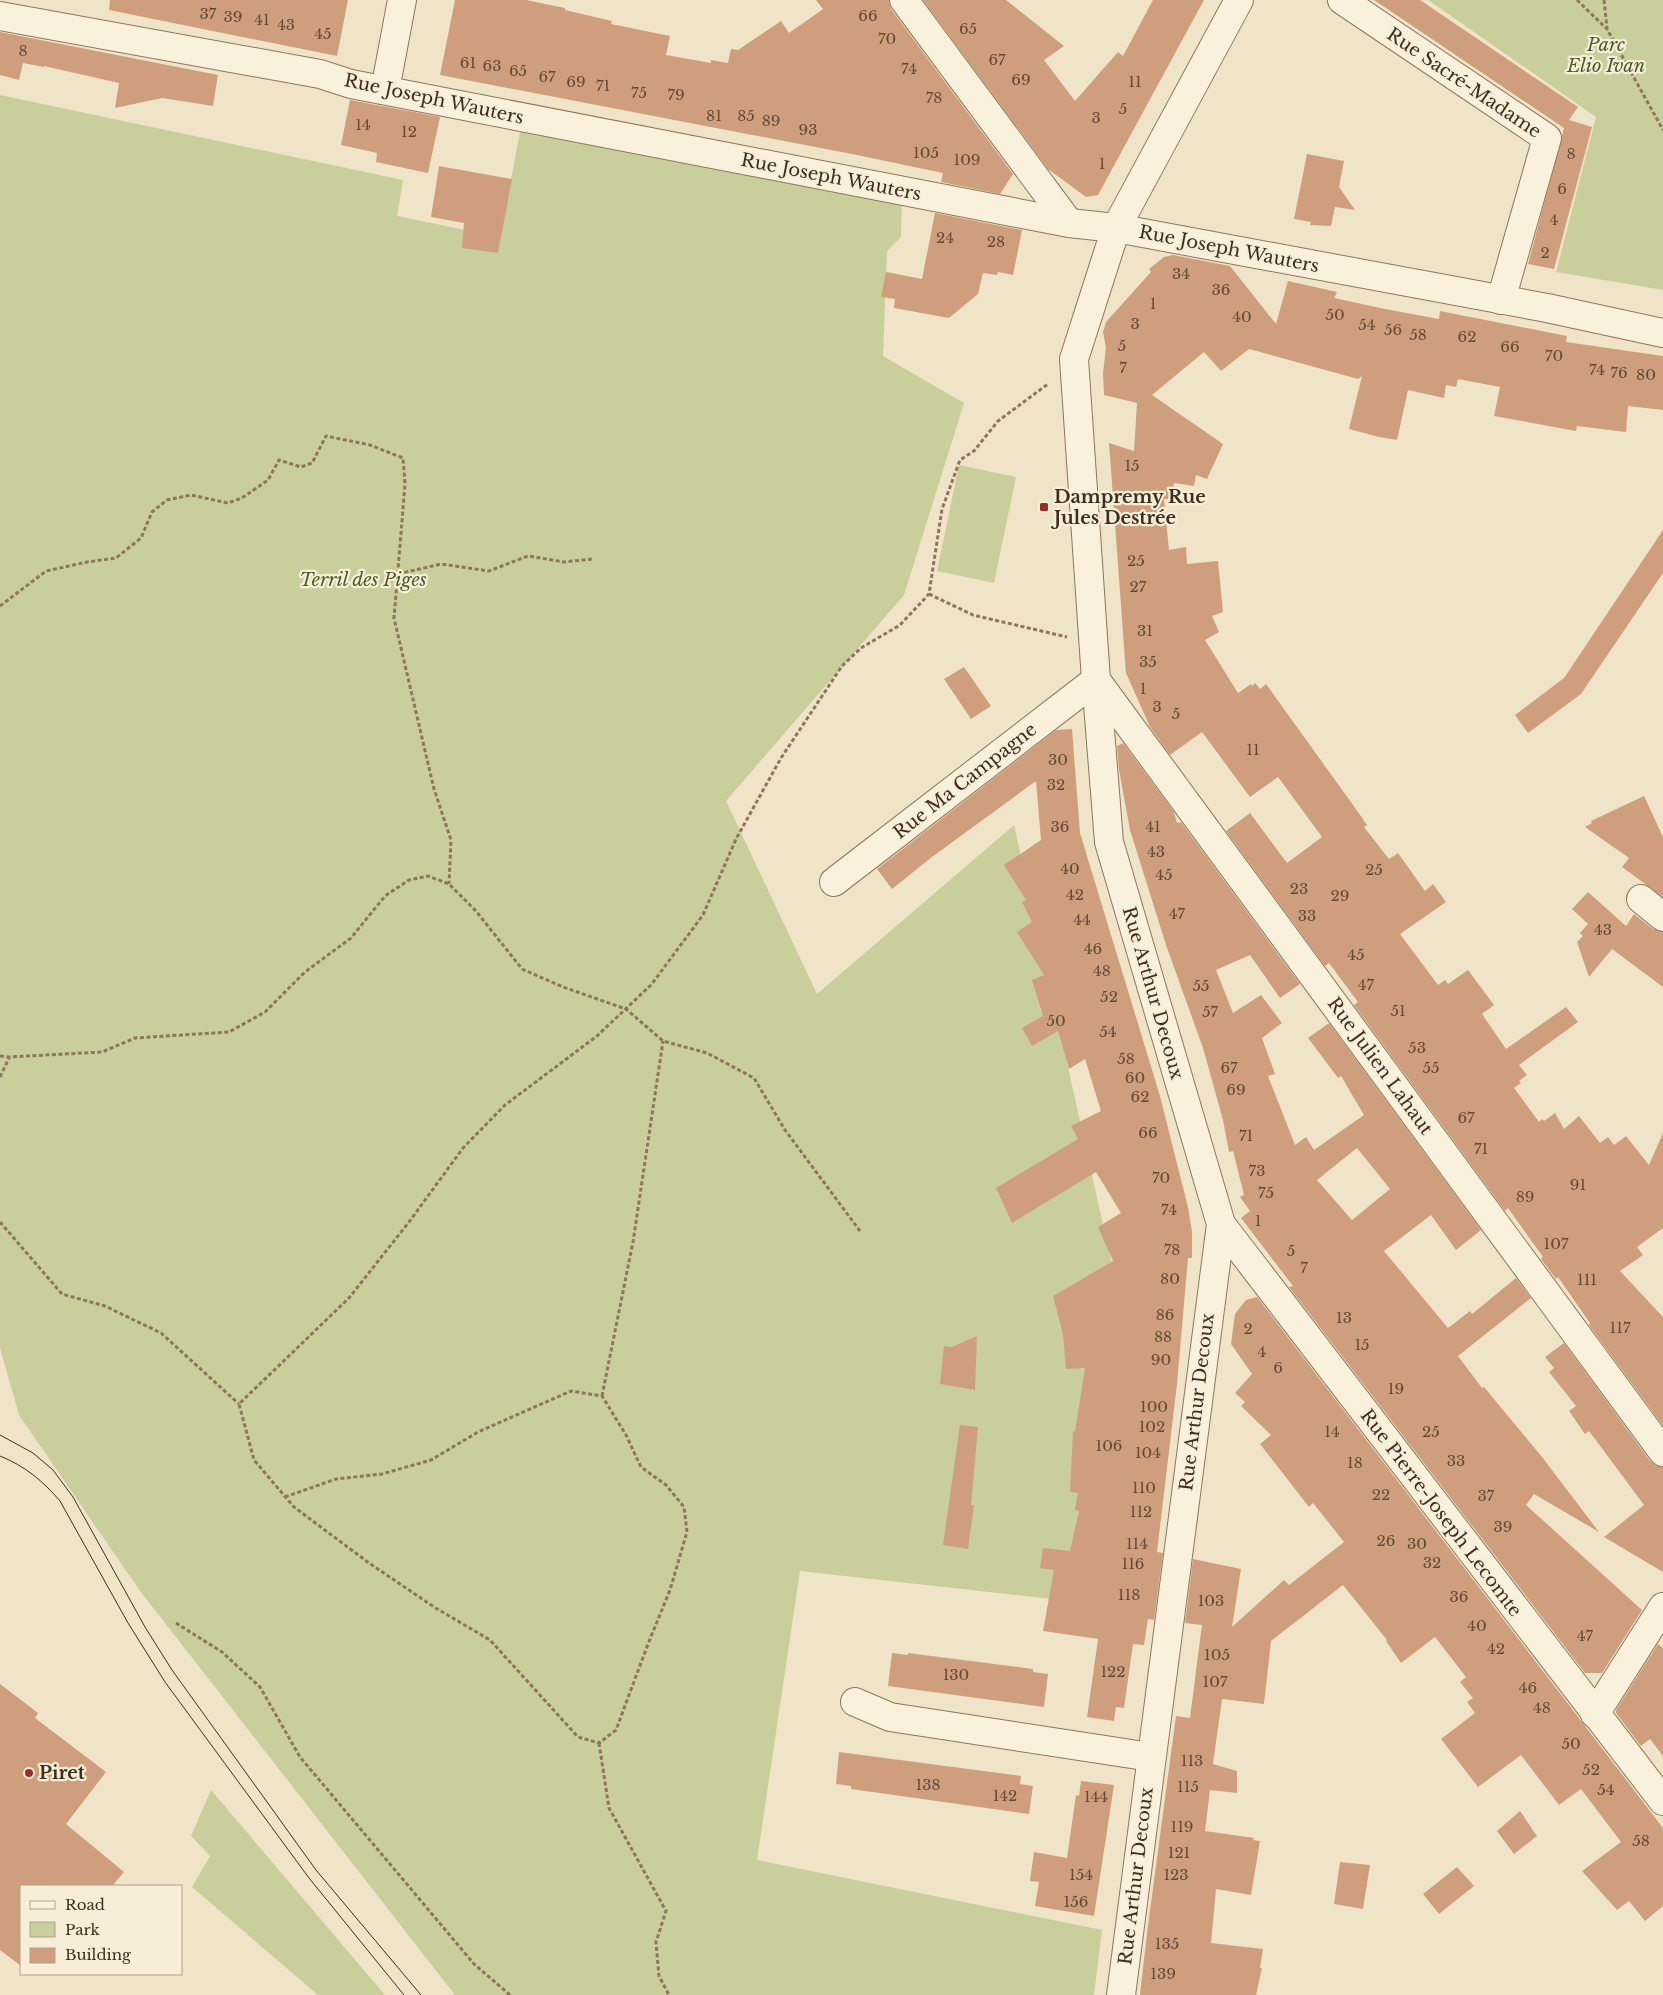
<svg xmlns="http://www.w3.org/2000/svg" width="1663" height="1995" viewBox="0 0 1663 1995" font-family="'Libre Baskerville',serif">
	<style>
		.green { fill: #c9cf9b }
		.building { fill: #cf9f7d; fill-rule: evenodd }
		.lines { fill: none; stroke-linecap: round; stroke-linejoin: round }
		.minor-casing { stroke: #8d765c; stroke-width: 30 }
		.path { stroke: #8d765c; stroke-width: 3; stroke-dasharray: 4 2.5; stroke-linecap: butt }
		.minor { stroke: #faf1dc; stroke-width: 28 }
		.tram { stroke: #3d2e20; stroke-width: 1 }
		.poi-dot { fill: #9e2a2b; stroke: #f7eed8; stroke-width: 2 }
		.labels { text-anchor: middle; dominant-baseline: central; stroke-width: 4.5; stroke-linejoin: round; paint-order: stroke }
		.number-label { font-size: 15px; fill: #624a37 }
		.park-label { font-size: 18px; font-style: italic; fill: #4d5a26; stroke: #f7eed8 }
		.street-label { font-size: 18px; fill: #3d2e20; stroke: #f7eed8 }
		.poi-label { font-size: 18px; font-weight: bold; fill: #3d2e20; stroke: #f7eed8; text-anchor: start }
	</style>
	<rect width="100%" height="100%" fill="#f0e4c8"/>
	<!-- green -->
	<g class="green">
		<polygon points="1428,0 1663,0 1663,290 1556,272 1596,117"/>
		<polygon points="0,95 403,180 397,216 500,237 520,132 902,191 901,237 887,251 883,356 964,403 904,595 726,801 817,994 1014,825 1119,1296 1087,1603 800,1571 757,1860 1102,1930 1094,1995 455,1995 140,1591 19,1415 0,1348"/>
		<polygon points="959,465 1016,477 994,583 937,571"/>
		<polygon points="211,1790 385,1995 318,1995 192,1887 210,1856 191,1836"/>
	</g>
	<!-- building -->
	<g class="building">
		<polygon points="110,0 348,0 337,56 109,10"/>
		<polygon points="455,0 526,0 565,8 565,10 612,21 611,24 670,36 666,55 711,63 711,60 728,63 731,49 738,50 781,21 789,33 823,9 816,0 889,0 891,9 1013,174 1000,194 941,182 943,173 852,154 440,75"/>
		<polygon points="923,0 1006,0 1064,46 1044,60 1075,101 1118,52 1123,56 1153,0 1204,0 1098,195 1086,197 1048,169"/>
		<polygon points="1374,0 1420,0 1578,107 1569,120 1592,127 1554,269 1528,264 1564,128"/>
		<polygon points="0,32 218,75 213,106 162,98 115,108 119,83 44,66 44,67 23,63 19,80 0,75"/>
		<polygon points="350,100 440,117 428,173 376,162 377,153 341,145"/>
		<polygon points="1307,154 1344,161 1339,187 1355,210 1335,207 1331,226 1310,225 1311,222 1294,219"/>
		<polygon points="439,166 512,179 498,253 462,248 464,223 431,217"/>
		<polygon points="935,213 1022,230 1013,275 998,272 997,275 983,273 978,294 949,318 894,308 895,299 881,297 886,272 922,279"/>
		<polygon points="1173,255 1230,266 1276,324 1288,281 1337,292 1334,298 1385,309 1439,319 1440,311 1567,336 1566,342 1663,356 1663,410 1628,406 1626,432 1577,426 1576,431 1494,416 1500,387 1458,379 1456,387 1446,385 1444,398 1408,390 1397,440 1379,437 1349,429 1362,376 1358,379 1249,349 1221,371 1204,352 1152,395 1223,444 1207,479 1196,475 1194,486 1174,483 1171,499 1164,499 1169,550 1186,547 1187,564 1218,561 1223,612 1212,616 1219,632 1205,640 1238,693 1251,684 1252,686 1255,683 1260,689 1266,684 1358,812 1367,825 1364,827 1389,859 1398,853 1425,891 1433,884 1446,902 1400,934 1438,985 1445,980 1448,984 1468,970 1494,1005 1482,1014 1506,1049 1566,1007 1578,1022 1519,1065 1527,1075 1519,1081 1521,1083 1514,1088 1539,1122 1542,1119 1544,1121 1555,1113 1564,1129 1579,1116 1600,1143 1608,1137 1614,1145 1626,1136 1649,1165 1663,1133 1663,1228 1637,1247 1643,1255 1620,1271 1663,1317 1663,1426 1589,1325 1590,1323 1558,1277 1556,1279 1541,1259 1543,1257 1508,1208 1505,1211 1354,1005 1358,1002 1329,963 1325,966 1226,831 1250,813 1287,863 1322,837 1278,777 1250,797 1202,732 1170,755 1150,727 1126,673 1109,443 1134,451 1137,403 1104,395 1103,373 1106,348 1103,332 1106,322 1151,272 1149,269 1164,257"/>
		<polygon points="1663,530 1663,573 1581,694 1528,733 1515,715 1564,678"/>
		<polygon points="964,667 991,706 971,719 944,679"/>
		<polygon points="1072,729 1080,833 1160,1096 1188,1207 1192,1232 1192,1258 1188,1258 1177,1384 1157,1552 1163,1553 1154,1620 1148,1619 1144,1645 1133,1644 1124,1708 1116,1707 1114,1721 1087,1717 1098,1639 1043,1631 1054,1570 1040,1568 1043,1548 1070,1551 1079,1511 1075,1510 1078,1493 1070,1492 1073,1431 1075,1432 1085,1368 1066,1369 1063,1334 1053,1296 1113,1261 1098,1227 1121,1213 1096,1172 1012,1223 996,1188 1078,1139 1071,1126 1101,1111 1085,1059 1069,1069 1058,1031 1032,1046 1022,1028 1043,1016 1032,980 1044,975 1017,932 1032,922 1022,902 1026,900 1004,865 1041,840 1036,781 932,857 892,889 877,869 1056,730"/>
		<path d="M1123 743 1174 812 1177 823 1181 822 1300 984 1280 998 1250 955 1216 970 1233 1013 1261 995 1282 1023 1262 1038 1275 1074 1268 1076 1295 1145 1306 1137 1314 1150 1364 1115 1341 1076 1338 1078 1308 1038 1329 1023 1481 1230 1456 1250 1431 1215 1384 1251 1448 1328 1470 1311 1472 1314 1516 1278 1531 1298 1458 1356 1482 1388 1484 1387 1542 1457 1599 1532 1534 1494 1526 1505 1642 1610 1602 1673H1585L1289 1287 1293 1286 1241 1218 1250 1211 1240 1197 1244 1195 1233 1151 1229 1152 1223 1120 1203 1048 1166 945 1130 830 1119 770 1117 746ZM1357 1148 1390 1189 1352 1220 1317 1180Z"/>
		<polygon points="1644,796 1663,837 1663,897 1622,867 1629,858 1585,827 1592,823 1591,821"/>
		<polygon points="1588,892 1626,926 1634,914 1653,929 1663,932 1663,987 1612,949 1589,977 1577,942 1583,936 1580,933 1588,924 1572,909"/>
		<polygon points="1257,1297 1663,1828 1663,1906 1645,1921 1629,1901 1617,1910 1582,1871 1621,1842 1581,1789 1559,1805 1521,1755 1478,1787 1441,1739 1475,1713 1467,1702 1473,1698 1460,1682 1466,1677 1435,1637 1401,1663 1386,1641 1387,1640 1343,1585 1271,1641 1264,1704 1222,1699 1213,1764 1237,1771 1237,1793 1210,1790 1205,1831 1254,1838 1253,1840 1260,1841 1251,1895 1216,1889 1211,1943 1263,1949 1260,1968 1262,1968 1256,1995 1140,1995 1147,1933 1176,1716 1190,1718 1197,1663 1202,1625 1185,1623 1193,1559 1241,1569 1232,1627 1284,1580 1289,1585 1344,1542 1313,1503 1309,1507 1260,1444 1271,1435 1241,1406 1245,1402 1235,1393 1252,1374 1231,1344 1235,1314 1246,1300"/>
		<polygon points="977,1336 975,1390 940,1384 944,1346 952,1347"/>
		<polygon points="1564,1343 1650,1461 1656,1466 1663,1467 1663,1572 1604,1537 1644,1505 1589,1431 1585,1434 1569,1411 1576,1406 1549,1372 1554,1368 1545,1357"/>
		<polygon points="960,1425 978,1427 971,1505 974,1505 968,1549 943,1545"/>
		<polygon points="1658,1644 1663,1648 1663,1756 1650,1739 1641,1746 1616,1713 1616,1710"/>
		<polygon points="892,1653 908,1655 908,1653 1033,1669 1033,1672 1048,1674 1044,1707 888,1686"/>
		<polygon points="0,1684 38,1713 35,1718 106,1772 66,1824 124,1872 112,1886 21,1886 21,1966 0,1950"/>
		<polygon points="839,1752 1021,1776 1020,1784 1033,1786 1029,1814 851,1789 851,1786 836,1784"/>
		<polygon points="1081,1781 1114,1785 1094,1916 1035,1906 1039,1882 1030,1881 1034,1852 1067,1858 1076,1795 1079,1796"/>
		<polygon points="1520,1811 1537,1836 1514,1854 1497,1831"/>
		<polygon points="1340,1862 1370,1865 1363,1909 1334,1904"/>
		<polygon points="1457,1867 1474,1886 1439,1914 1423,1894"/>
	</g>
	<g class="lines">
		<!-- minor casing -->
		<g class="minor-casing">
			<g id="minor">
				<polyline points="904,0 1069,223"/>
				<polyline points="1342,0 1547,138 1501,300"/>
				<polyline points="0,16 320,74 351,84 1069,223 1116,228 1547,308 1663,333"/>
				<polyline points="385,90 402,0"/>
				<polyline points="834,882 1096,680 1663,1452"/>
				<polyline points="1641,899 1663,917"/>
				<polyline points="1221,1224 1663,1801"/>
				<polyline points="855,1702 890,1717 1151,1757"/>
				<polyline points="1595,1714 1663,1607"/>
				<polyline points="1121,1995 1221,1224 1109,842 1096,680 1074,359 1116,228 1239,0"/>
			</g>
		</g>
		<!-- path -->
		<g class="path">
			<polyline points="1577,0 1607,29 1663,130"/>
			<polyline points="1604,0 1607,28"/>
			<polyline points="398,574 441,564 489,571 528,556 564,562 592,559"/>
			<polyline points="929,594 973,615 1067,637"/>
			<polyline points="0,606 46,571 87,562 116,558 141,538 152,512 167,500 191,495 228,503 242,498 268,480 279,460 301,467 312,463 326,436 370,445 403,458 405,484 394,618 434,789 451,840 449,884"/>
			<polyline points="0,1056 9,1057 102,1052 135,1038 229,1032 265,1012 305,972 351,938 385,896 409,880 428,876 449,884 476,911 522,969 563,987 626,1009 663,1041 707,1053 754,1078 785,1130 860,1231"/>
			<polyline points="0,1077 9,1058"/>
			<polyline points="0,1222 62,1294 105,1306 161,1333 239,1404"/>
			<polyline points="602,1396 633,1242 663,1041"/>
			<polyline points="285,1497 336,1479 382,1474 431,1460 478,1432 571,1391 602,1396 626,1435 641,1467 666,1485 684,1507 687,1532 670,1590 648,1644 616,1730 599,1743 578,1737 490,1640 434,1607 369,1563 294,1507 254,1460 239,1404 349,1298 409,1222 463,1148 505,1105 597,1036 651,985 703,915 736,839 781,758 842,666 861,648 900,625 929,594 942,509 960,460 974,451 998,421 1048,384"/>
			<polyline points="176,1623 222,1652 260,1687 300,1757 474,1964 510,1995"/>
			<polyline points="599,1743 609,1808 666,1911 656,1942 659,1976 669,1995"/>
		</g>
		<!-- minor -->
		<use href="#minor" class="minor"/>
		<!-- tram -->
		<g class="tram">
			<polyline points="0,1435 33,1453 53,1470 73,1497 145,1627 172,1670 316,1870 421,1995"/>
			<path d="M0 1456C25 1466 43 1481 60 1501L128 1623 165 1682 309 1878 404 1995"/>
		</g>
	</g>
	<!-- markers -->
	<g class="poi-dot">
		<rect x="1039" y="502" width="10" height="10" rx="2.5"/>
		<circle cx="29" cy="1773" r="5"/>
	</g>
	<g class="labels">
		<!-- number labels -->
		<g class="number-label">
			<text x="208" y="13">37</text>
			<text x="868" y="15">66</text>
			<text x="233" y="16">39</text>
			<text x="262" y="19">41</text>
			<text x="286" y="24">43</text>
			<text x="968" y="28">65</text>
			<text x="323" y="33">45</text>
			<text x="887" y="38">70</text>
			<text x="23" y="50">8</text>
			<text x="997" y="59">67</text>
			<text x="468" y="62">61</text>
			<text x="492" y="65">63</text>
			<text x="909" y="68">74</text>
			<text x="518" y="70">65</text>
			<text x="547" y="76">67</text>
			<text x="1021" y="79">69</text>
			<text x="576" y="81">69</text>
			<text x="1135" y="81">11</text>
			<text x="603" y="85">71</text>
			<text x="639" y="92">75</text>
			<text x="676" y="94">79</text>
			<text x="934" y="97">78</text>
			<text x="1123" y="108">5</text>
			<text x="714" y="115">81</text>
			<text x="746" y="115">85</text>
			<text x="1096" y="117">3</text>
			<text x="771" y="120">89</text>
			<text x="363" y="124">14</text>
			<text x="808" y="129">93</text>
			<text x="409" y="131">12</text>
			<text x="926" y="152">105</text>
			<text x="1571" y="153">8</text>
			<text x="967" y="159">109</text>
			<text x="1102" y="163">1</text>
			<text x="1562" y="188">6</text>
			<text x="1554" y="219">4</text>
			<text x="945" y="237">24</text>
			<text x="996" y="241">28</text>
			<text x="1545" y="252">2</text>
			<text x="1181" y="273">34</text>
			<text x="1221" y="289">36</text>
			<text x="1153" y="303">1</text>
			<text x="1335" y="314">50</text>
			<text x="1242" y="316">40</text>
			<text x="1135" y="323">3</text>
			<text x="1367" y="324">54</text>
			<text x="1393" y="329">56</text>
			<text x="1418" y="334">58</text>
			<text x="1467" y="336">62</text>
			<text x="1122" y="345">5</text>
			<text x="1510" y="346">66</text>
			<text x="1554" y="355">70</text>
			<text x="1123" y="367">7</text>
			<text x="1597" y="369">74</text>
			<text x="1619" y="372">76</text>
			<text x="1646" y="374">80</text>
			<text x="1132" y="465">15</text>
			<text x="1136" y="560">25</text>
			<text x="1138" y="586">27</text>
			<text x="1145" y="630">31</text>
			<text x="1148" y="661">35</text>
			<text x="1143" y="688">1</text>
			<text x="1157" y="706">3</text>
			<text x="1176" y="713">5</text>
			<text x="1253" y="749">11</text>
			<text x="1058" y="759">30</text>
			<text x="1056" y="784">32</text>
			<text x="1060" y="826">36</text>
			<text x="1153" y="826">41</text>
			<text x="1156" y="851">43</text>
			<text x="1070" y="868">40</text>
			<text x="1374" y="869">25</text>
			<text x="1164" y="874">45</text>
			<text x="1299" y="888">23</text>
			<text x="1075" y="894">42</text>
			<text x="1340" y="895">29</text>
			<text x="1177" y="913">47</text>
			<text x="1307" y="915">33</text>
			<text x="1082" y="919">44</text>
			<text x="1603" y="929">43</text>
			<text x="1093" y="948">46</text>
			<text x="1356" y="954">45</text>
			<text x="1102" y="970">48</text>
			<text x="1366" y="984">47</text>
			<text x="1201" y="985">55</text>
			<text x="1109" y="996">52</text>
			<text x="1398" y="1010">51</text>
			<text x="1210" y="1011">57</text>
			<text x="1056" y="1020">50</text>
			<text x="1108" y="1031">54</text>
			<text x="1417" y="1047">53</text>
			<text x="1126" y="1058">58</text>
			<text x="1229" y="1067">67</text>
			<text x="1431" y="1067">55</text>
			<text x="1135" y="1077">60</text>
			<text x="1236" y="1089">69</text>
			<text x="1140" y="1096">62</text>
			<text x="1466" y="1117">67</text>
			<text x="1148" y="1132">66</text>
			<text x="1246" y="1135">71</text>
			<text x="1481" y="1148">71</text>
			<text x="1257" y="1170">73</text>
			<text x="1161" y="1177">70</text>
			<text x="1578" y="1184">91</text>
			<text x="1266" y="1192">75</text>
			<text x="1525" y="1196">89</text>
			<text x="1169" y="1209">74</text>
			<text x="1258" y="1220">1</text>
			<text x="1556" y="1243">107</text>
			<text x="1172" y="1249">78</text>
			<text x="1291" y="1250">5</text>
			<text x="1304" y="1267">7</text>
			<text x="1170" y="1278">80</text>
			<text x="1587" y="1279">111</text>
			<text x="1165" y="1314">86</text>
			<text x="1344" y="1317">13</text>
			<text x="1620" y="1327">117</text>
			<text x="1248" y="1328">2</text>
			<text x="1163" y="1336">88</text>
			<text x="1362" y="1344">15</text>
			<text x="1262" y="1351">4</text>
			<text x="1161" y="1359">90</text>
			<text x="1278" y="1367">6</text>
			<text x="1396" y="1388">19</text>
			<text x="1154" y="1406">100</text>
			<text x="1152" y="1426">102</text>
			<text x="1332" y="1431">14</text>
			<text x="1431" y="1431">25</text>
			<text x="1109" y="1445">106</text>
			<text x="1148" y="1452">104</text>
			<text x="1456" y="1460">33</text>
			<text x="1355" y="1462">18</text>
			<text x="1144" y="1487">110</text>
			<text x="1381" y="1494">22</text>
			<text x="1486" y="1495">37</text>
			<text x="1141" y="1511">112</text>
			<text x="1503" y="1526">39</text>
			<text x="1386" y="1540">26</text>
			<text x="1137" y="1543">114</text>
			<text x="1417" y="1543">30</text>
			<text x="1432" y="1562">32</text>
			<text x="1133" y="1563">116</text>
			<text x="1129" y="1594">118</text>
			<text x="1459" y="1596">36</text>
			<text x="1211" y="1600">103</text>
			<text x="1477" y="1625">40</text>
			<text x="1585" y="1635">47</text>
			<text x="1496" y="1648">42</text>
			<text x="1217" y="1654">105</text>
			<text x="1113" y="1671">122</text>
			<text x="956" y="1674">130</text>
			<text x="1215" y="1681">107</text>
			<text x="1528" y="1687">46</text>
			<text x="1542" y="1707">48</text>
			<text x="1571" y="1743">50</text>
			<text x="1192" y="1760">113</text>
			<text x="1591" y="1769">52</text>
			<text x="928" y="1784">138</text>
			<text x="1188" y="1786">115</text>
			<text x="1606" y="1789">54</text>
			<text x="1005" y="1795">142</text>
			<text x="1096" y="1796">144</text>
			<text x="1182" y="1826">119</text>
			<text x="1641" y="1840">58</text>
			<text x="1179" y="1852">121</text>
			<text x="1081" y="1874">154</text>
			<text x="1176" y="1874">123</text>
			<text x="1076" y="1901">156</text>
			<text x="1167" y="1943">135</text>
			<text x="1163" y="1973">139</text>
		</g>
		<!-- park labels -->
		<g class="park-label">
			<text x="1606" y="45">Parc<tspan x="1606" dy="21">Elio Ivan</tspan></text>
			<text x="363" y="580">Terril des Piges</text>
		</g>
		<!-- street labels -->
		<g class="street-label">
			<text transform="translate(1464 83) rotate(34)">Rue Sacré-Madame</text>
			<text transform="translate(434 99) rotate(12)">Rue Joseph Wauters</text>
			<text transform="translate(831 177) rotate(11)">Rue Joseph Wauters</text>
			<text transform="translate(1229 249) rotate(11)">Rue Joseph Wauters</text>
			<text transform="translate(965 781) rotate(-38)">Rue Ma Campagne</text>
			<text transform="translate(1153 993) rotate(74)">Rue Arthur Decoux</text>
			<text transform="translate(1380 1066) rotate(54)">Rue Julien Lahaut</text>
			<text transform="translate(1197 1402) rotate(-83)">Rue Arthur Decoux</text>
			<text transform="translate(1441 1513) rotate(53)">Rue Pierre-Joseph Lecomte</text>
			<text transform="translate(1136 1876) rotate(-83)">Rue Arthur Decoux</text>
		</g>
		<!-- poi labels -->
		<g class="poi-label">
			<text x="1054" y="497">Dampremy Rue<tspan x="1054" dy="21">Jules Destrée</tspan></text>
			<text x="39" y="1773">Piret</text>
		</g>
	</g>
	<!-- legend -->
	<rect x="20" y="1885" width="162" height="90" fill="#f7eed8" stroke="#ada18e"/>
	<rect x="30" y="1901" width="25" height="8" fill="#faf1dc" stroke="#ada18e"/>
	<text x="65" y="1910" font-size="15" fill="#3d2e20">Road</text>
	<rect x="30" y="1922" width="25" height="15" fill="#c9cf9b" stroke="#ada18e"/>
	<text x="65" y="1935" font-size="15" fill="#3d2e20">Park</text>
	<rect x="30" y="1948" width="25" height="15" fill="#cf9f7d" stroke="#ada18e"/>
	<text x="65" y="1960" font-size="15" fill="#3d2e20">Building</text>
</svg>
